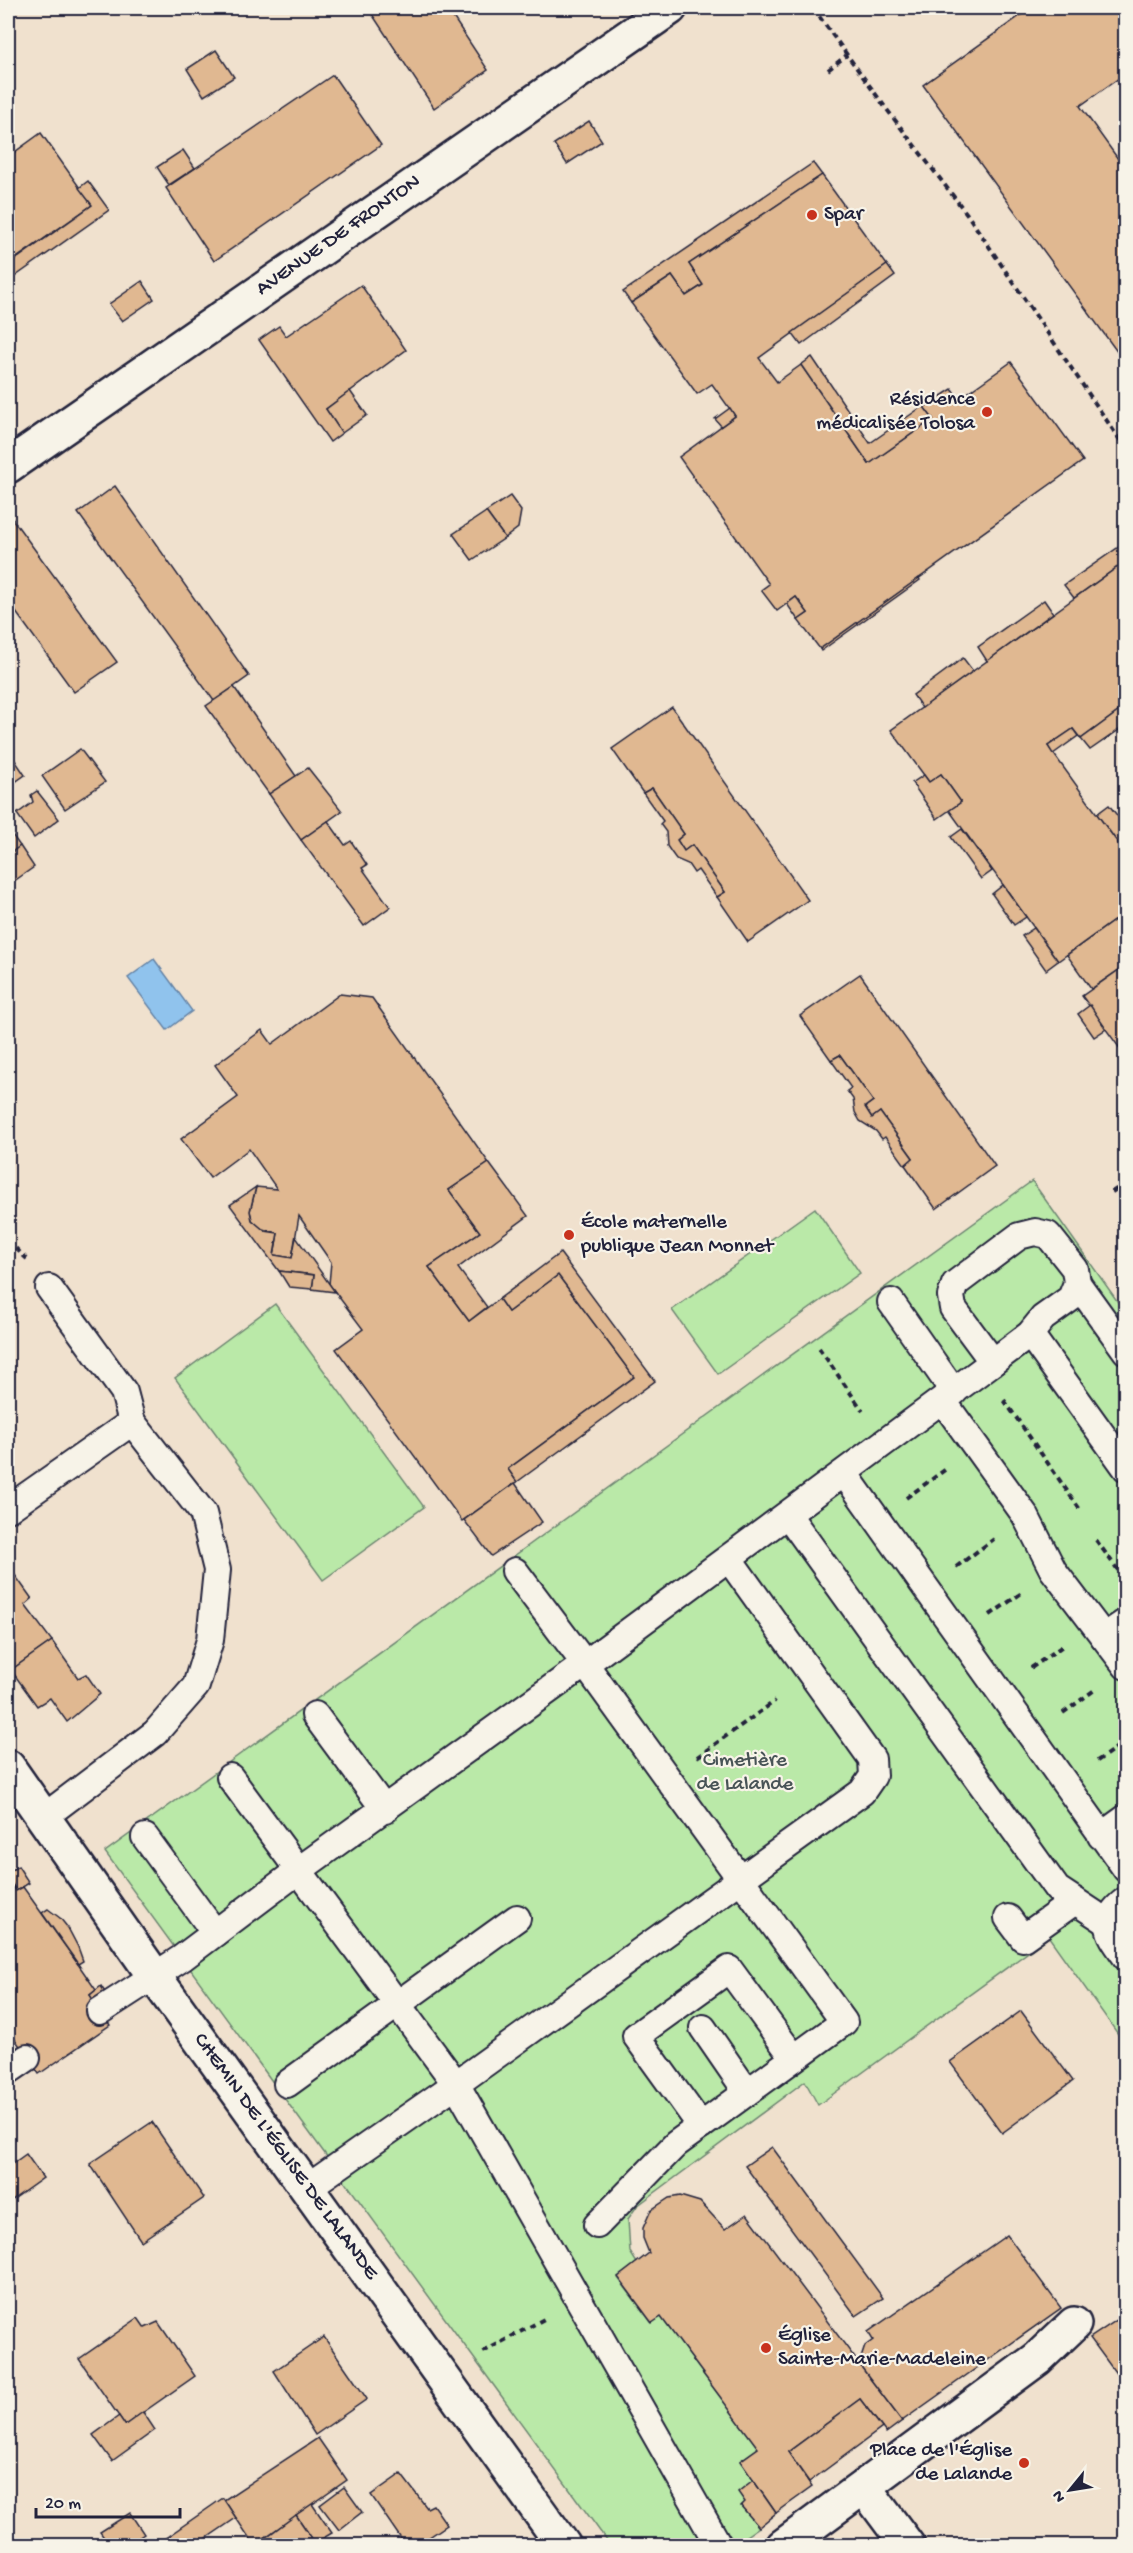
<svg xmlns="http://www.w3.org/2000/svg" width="1133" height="2553" viewBox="0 0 1133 2553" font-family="'Gochi Hand',sans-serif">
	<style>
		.green { fill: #bae9a8; stroke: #6e8672; stroke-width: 1.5 }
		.water { fill: #90c3ed; stroke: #6483a6; stroke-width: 1.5 }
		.building { fill: #e0b891; stroke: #22223b; stroke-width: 1.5 }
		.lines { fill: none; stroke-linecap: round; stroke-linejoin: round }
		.service-casing { stroke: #22223b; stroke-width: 30 }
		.minor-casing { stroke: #22223b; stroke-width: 38 }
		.tertiary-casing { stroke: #22223b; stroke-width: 38 }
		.path { stroke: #22223b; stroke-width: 4; stroke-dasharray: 6 4.5; stroke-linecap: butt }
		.service { stroke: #f7f3e8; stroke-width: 26 }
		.minor { stroke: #f7f3e8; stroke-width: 33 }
		.tertiary { stroke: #f7f3e8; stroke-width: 33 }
		.poi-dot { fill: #c8321e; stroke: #f7f3e8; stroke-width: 2 }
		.labels { text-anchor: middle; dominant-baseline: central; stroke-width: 4.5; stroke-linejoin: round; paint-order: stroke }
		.poi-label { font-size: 21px; fill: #22223b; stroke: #f7f3e8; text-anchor: start }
		.street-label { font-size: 21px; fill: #22223b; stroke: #f7f3e8 }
		.park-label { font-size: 21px; fill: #485456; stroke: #f7f3e8 }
	</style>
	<rect width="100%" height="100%" fill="#f0e1ce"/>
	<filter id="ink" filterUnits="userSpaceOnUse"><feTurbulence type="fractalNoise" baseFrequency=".0167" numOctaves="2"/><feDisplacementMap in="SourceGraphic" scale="12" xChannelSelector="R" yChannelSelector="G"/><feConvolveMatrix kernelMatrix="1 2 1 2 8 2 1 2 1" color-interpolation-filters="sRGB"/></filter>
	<g filter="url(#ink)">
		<!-- green -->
		<g class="green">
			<polygon points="1032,1181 1125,1312 1125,2044 1049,1937 818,2105 805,2081 637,2206 628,2219 630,2252 637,2263 618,2278 651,2322 661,2317 758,2448 740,2461 753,2480 745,2502 741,2506 759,2527 733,2545 610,2545 105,1852"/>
			<polygon points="815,1208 860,1273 718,1374 672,1310"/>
			<polygon points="275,1304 424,1507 323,1580 175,1378"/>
		</g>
		<!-- water -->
		<polygon class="water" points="154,959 192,1011 167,1030 128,978"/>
		<!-- building -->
		<g class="building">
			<polygon points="368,8 447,8 488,70 434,108"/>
			<polygon points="1031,8 1126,8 1126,73 1080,106 1126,170 1126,364 923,85"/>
			<polygon points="216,50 234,77 204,96 187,69"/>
			<polygon points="333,75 381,145 214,261 166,188"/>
			<polygon points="589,121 602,141 567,164 554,144"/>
			<polygon points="41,133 92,205 8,264 8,157"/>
			<polygon points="8,136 14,145 8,149"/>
			<polygon points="183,150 195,168 169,185 157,167"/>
			<polygon points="813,163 822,175 689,264 703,285 686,296 672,276 631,303 623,292"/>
			<polygon points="822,175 887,265 759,358 777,382 801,365 869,464 933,419 924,407 952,389 959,399 1011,362 1083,461 820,649 798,620 808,613 796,597 777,611 761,590 769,584 679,457 735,416 712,384 697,394 631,303 672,276 686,296 703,285 689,264"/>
			<polygon points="88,181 109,210 13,278 8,271 8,265 92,205 79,188"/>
			<polygon points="887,265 895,276 801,345 792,333"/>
			<polygon points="142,281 154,299 122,321 109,304"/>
			<polygon points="361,285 406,350 326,409 342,433 330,442 259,340 279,326 286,336"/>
			<polygon points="812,357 870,443 933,399 935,400 924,407 933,419 869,464 801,365"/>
			<polygon points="350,391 367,415 342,433 326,409"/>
			<polygon points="730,408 735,416 721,426 715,419"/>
			<polygon points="115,486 249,676 214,701 78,513"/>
			<polygon points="510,496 521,511 518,528 505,538 486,512"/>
			<polygon points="486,512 505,538 472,560 453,534"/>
			<polygon points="8,513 117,662 74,692 13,608 8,611"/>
			<polygon points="1126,542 1126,561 1074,598 1064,585"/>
			<polygon points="1126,561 1126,706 1081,739 1073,729 1048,746 1126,854 1126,912 1058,961 949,810 961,802 941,774 929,782 891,730"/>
			<polygon points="919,578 920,580 821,651 820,649"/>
			<polygon points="796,597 808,613 798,620 787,604"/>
			<polygon points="1044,600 1053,613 987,661 978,647"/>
			<polygon points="963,658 973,671 922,708 913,695"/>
			<polygon points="234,687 296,776 269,794 206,706"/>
			<polygon points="672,707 808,900 748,942 717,897 725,892 692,845 684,851 677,840 684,834 652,788 643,793 612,749"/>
			<polygon points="1122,709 1126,713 1126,725 1090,750 1081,739"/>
			<polygon points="1073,729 1078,736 1053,754 1048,746"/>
			<polygon points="80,749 105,782 65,809 42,776"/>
			<polygon points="8,750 25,775 8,787"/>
			<polygon points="308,768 342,811 301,840 269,794"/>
			<polygon points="941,774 961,802 937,819 912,783 924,775 929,782"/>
			<polygon points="652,788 684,834 677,840 684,851 692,845 725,892 717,897 698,870 694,873 688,864 676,859 671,852 667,846 666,832 660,824 663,821 643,793"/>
			<polygon points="37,791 59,819 34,838 17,814 33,802 31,795"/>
			<polygon points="1109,805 1126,827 1126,854 1097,814"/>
			<polygon points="328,821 345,845 351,841 367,865 362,868 390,907 364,926 301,840"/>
			<polygon points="8,829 20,846 8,855"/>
			<polygon points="962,829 992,871 981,879 951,837"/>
			<polygon points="20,846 34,867 10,884 8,880 8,855"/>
			<polygon points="1003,885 1026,917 1014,925 992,894"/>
			<polygon points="1126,912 1126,965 1091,989 1067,955"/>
			<polygon points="1034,928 1058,961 1046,970 1022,936"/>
			<polygon points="1126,965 1126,1057 1082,996"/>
			<polygon points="860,974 995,1166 936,1209 905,1165 913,1158 880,1112 872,1118 865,1107 873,1101 840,1055 831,1060 800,1016"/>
			<polygon points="340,994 372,998 489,1163 449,1190 480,1232 429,1267 469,1321 499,1299 508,1312 558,1275 634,1377 508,1469 517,1482 462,1521 336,1349 363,1329 329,1284 331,1262 299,1216 292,1258 274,1255 278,1233 259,1228 252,1220 250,1211 256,1187 277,1189 249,1149 210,1178 181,1139 238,1097 215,1065 262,1030 272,1044"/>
			<polygon points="1090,1005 1106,1029 1094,1037 1078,1014"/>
			<polygon points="840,1055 873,1101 865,1107 872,1118 880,1112 913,1158 905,1165 885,1137 882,1139 876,1131 860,1121 855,1112 853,1099 847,1091 851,1088 831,1060"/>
			<polygon points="489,1163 528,1216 458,1268 487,1307 469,1321 429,1267 480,1232 449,1190"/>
			<polygon points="256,1187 250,1211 252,1220 265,1231 278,1233 274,1255 292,1258 296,1237 335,1292 312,1289 314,1275 279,1271 230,1205"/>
			<polygon points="560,1253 655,1381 517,1482 508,1469 634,1377 558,1275 508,1312 499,1299"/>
			<polygon points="279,1271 314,1275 312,1289 289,1287"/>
			<polygon points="515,1483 542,1522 491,1556 464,1520"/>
			<polygon points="12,1571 32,1599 25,1605 52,1641 11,1670 8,1665 8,1574"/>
			<polygon points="52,1641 78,1678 86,1674 100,1694 67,1722 50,1698 37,1706 11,1670"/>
			<polygon points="18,1866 29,1883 16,1891 8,1877 8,1873"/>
			<polygon points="8,1877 16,1891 23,1887 78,1964 96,1990 90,1995 110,2025 39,2074 8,2029"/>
			<polygon points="48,1909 60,1918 68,1928 78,1947 83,1961 78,1964 42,1913"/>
			<polygon points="101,1986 111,2002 100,2011 90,1995"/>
			<polygon points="1021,2011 1073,2081 1002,2133 950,2062"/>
			<polygon points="152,2122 204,2198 141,2241 90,2164"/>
			<polygon points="772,2147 883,2298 856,2316 745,2166"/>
			<polygon points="26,2154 43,2178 8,2203 8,2167"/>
			<polygon points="680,2196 700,2202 725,2229 747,2214 902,2421 886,2433 860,2399 788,2452 812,2487 776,2513 740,2461 758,2448 661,2317 652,2323 618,2277 649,2253 643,2238 643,2228 651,2210 669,2198"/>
			<polygon points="1007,2235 1061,2308 902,2421 859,2364 865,2346 873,2340 868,2332"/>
			<polygon points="1126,2314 1126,2387 1090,2338"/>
			<polygon points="138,2318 145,2328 158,2322 195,2376 125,2425 79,2359"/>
			<polygon points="324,2337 367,2399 315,2435 274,2371"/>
			<polygon points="860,2399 882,2428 809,2482 788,2452"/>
			<polygon points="143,2412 155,2430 112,2461 93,2435 119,2416 125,2425"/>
			<polygon points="318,2438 347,2480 254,2545 224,2500"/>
			<polygon points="401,2474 427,2508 433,2505 447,2525 416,2546 406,2546 371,2495"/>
			<polygon points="753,2480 776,2513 759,2527 741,2506 745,2502 738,2492"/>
			<polygon points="344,2487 362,2512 339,2530 320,2505"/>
			<polygon points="223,2498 236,2518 195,2546 154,2546"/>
			<polygon points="312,2504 332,2533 315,2543 296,2515"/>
			<polygon points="130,2513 144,2534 126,2546 110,2546 100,2532"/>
			<polygon points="296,2515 311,2537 299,2546 270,2546 265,2538"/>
		</g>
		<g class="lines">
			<!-- service casing -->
			<g class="service-casing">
				<g id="service">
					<polygon points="1035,1232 1048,1235 1075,1269 1077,1283 1071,1298 1043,1318 1030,1334 993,1362 953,1308 951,1296 955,1284 1019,1236"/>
					<polyline points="1077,1283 1126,1351"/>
					<polyline points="49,1288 124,1392 132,1422"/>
					<polyline points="891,1302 954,1392"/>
					<polyline points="1030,1334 1126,1468"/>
					<polyline points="943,1401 1025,1515 1053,1570 1126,1666"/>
					<polyline points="844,1473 1126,1869"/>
					<polyline points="8,1509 132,1422 203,1513 217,1570 210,1640 196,1686 155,1733 44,1817"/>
					<polyline points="788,1515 1057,1889 1107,1922"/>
					<polyline points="515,1571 585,1664 844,2022 676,2144 597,2225"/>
					<polyline points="1104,1637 1126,1622"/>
					<polyline points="315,1715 385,1810"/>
					<polyline points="230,1777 456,2084 719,2546"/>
					<polyline points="1101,1836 1126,1818"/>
					<polyline points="145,1837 215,1933"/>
					<path d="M1126 1900C1098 1921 1109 1933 1126 1957"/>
					<polyline points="1008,1918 1023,1938 1075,1901"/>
					<polyline points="100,2011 182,1958 299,1870 585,1664 993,1362"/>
					<polyline points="703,2028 747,2092"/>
					<polyline points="8,2071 27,2058"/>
					<polyline points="287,2084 517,1918"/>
					<polyline points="701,2126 636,2036 729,1969 794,2058"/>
					<polyline points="307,2188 456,2084 862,1792 873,1776 872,1759 729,1559"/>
				</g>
			</g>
			<!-- minor casing -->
			<g class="minor-casing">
				<g id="minor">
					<polyline points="8,1767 155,1977 564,2546"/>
					<polyline points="864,2487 908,2546"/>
					<polyline points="783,2546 1037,2359 1074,2324"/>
				</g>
			</g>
			<!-- tertiary casing -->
			<g class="tertiary-casing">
				<polyline id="tertiary" points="8,466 670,8"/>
			</g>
			<!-- path -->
			<g class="path">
				<polyline points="813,8 885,107 967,214 1126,449"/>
				<polyline points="828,70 847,55"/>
				<polyline points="1112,1192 1126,1182"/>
				<polyline points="8,1241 27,1259"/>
				<polyline points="819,1348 863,1411"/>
				<polyline points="1004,1400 1081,1511"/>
				<polyline points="906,1498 946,1469"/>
				<polyline points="1096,1540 1126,1581"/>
				<polyline points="956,1567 994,1539"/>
				<polyline points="990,1615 1023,1592"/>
				<polyline points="1031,1668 1064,1645"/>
				<polyline points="1063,1713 1096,1689"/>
				<polyline points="697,1757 775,1701"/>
				<polyline points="1097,1761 1126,1741"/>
				<polyline points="483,2352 546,2318"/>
			</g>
			<!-- service -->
			<use href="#service" class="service"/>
			<!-- minor -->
			<use href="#minor" class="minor"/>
			<!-- tertiary -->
			<use href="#tertiary" class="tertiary"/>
		</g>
	</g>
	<!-- markers -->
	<g class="poi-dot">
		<circle cx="812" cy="215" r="6"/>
		<circle cx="987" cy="412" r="6"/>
		<circle cx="569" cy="1235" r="6"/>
		<circle cx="766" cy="2348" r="6"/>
		<circle cx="1024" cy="2463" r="6"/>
	</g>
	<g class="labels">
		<!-- poi labels -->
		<g class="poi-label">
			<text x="824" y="215">Spar</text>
			<text x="975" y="400" text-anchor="end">Résidence<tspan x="975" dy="24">médicalisée Tolosa</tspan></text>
			<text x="581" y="1223">École maternelle<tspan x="581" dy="24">publique Jean Monnet</tspan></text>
			<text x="778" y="2336">Église<tspan x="778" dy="24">Sainte-Marie-Madeleine</tspan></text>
			<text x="1012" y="2451" text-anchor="end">Place de l'Église<tspan x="1012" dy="24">de Lalande</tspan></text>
		</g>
		<!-- street labels -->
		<g class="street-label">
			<text transform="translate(339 236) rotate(-35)">AVENUE DE FRONTON</text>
			<text transform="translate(285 2157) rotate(54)">CHEMIN DE L'ÉGLISE DE LALANDE</text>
		</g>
		<!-- park labels -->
		<g class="park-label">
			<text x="745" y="1761">Cimetière<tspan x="745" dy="24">de Lalande</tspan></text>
		</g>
	</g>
	<!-- margin -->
	<rect width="1133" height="2553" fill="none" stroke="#f7f3e8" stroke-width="30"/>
	<rect x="15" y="15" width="1103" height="2523" fill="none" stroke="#22223b" stroke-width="2" filter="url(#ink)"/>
	<!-- north arrow -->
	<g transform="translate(1070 2490) rotate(240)" stroke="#f7f3e8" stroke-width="4.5" paint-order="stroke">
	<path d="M0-4.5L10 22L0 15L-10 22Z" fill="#22223b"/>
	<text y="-9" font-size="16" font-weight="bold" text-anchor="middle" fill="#22223b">N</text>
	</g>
	<!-- scale -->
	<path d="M36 2508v9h144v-9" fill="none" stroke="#22223b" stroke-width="3"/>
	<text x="45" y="2508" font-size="18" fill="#22223b" stroke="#f7f3e8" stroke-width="4.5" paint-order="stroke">20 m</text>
</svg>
